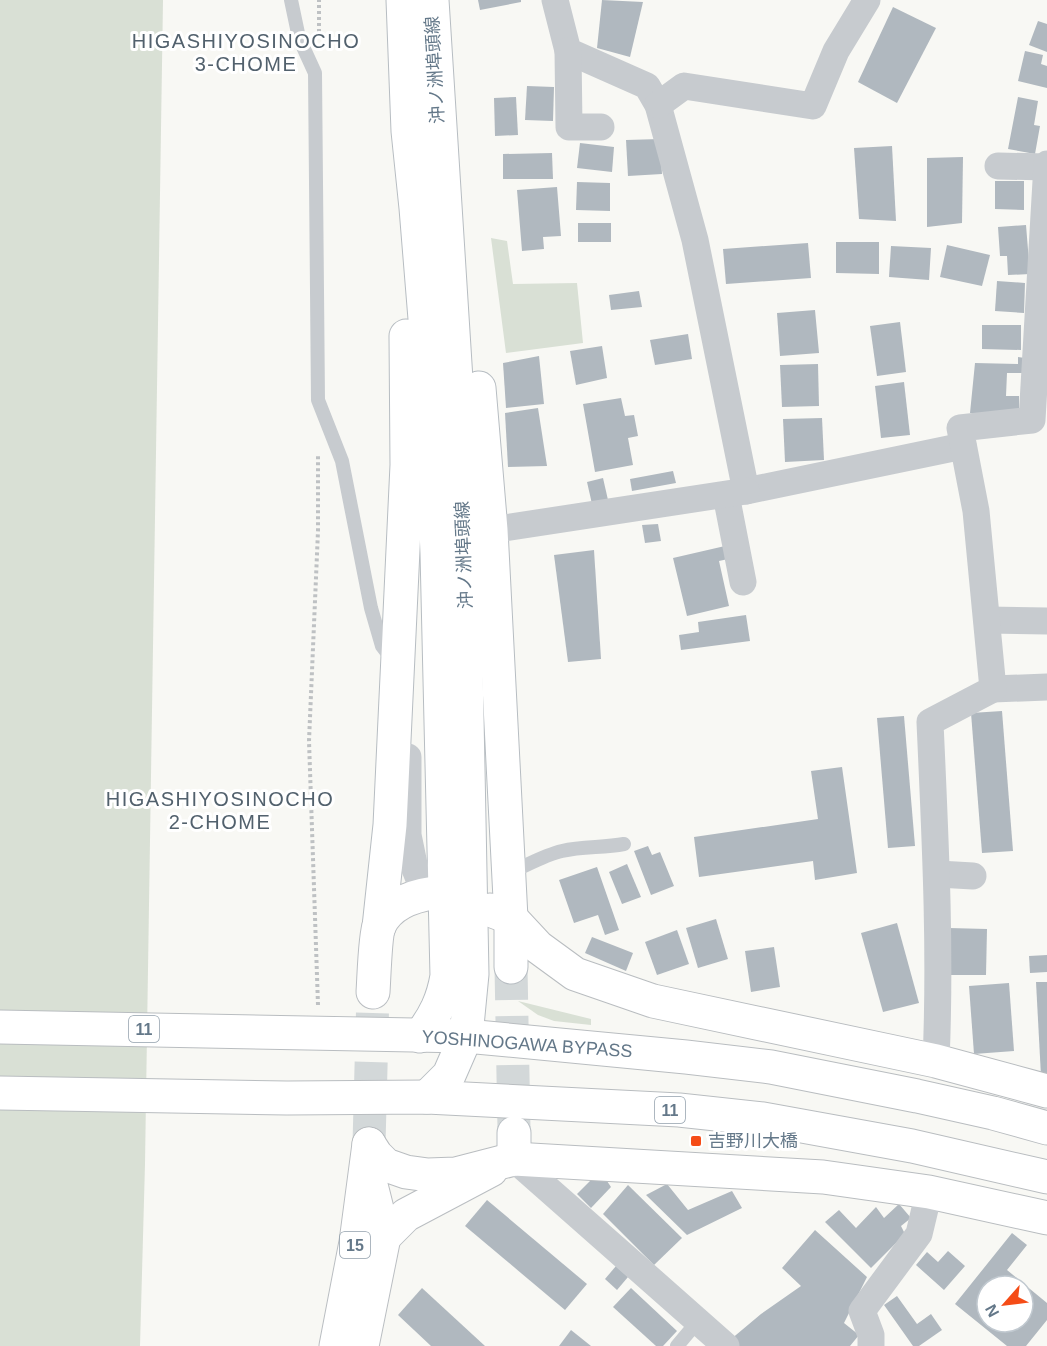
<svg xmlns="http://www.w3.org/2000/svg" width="1047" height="1346" viewBox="0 0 1047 1346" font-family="Arial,'Noto Sans JP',sans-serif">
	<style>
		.green { fill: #d9e0d5 }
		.building { fill: #b0b8bf; fill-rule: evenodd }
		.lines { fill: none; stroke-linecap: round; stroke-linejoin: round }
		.secondary-tunnel { stroke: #d3d8d9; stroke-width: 33; stroke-dasharray: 33 16; stroke-linecap: butt }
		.primary-tunnel { stroke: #d3d8d9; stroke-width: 33; stroke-dasharray: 33 16; stroke-linecap: butt }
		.secondary-casing { stroke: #b7bdc2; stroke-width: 35 }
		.primary-casing { stroke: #babec2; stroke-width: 35 }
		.trunk-casing { stroke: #b9bdc0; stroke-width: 35 }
		.path { stroke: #bec1c3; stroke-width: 4; stroke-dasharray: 3 3; stroke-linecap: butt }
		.service { stroke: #c7cbcf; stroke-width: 14 }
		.minor { stroke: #c7cbcf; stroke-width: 27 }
		.secondary { stroke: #fff; stroke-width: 33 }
		.primary { stroke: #fff; stroke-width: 33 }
		.trunk { stroke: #fff; stroke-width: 33 }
		.poi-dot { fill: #f54c17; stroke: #fff; stroke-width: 2 }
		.labels { text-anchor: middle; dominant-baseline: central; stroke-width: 6; stroke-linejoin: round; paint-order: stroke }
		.shield { fill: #fff; stroke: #92a0ac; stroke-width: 1.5 }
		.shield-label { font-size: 16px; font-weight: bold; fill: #647889 }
		.street-label { font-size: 18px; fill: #647889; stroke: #fff }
		.poi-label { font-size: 18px; fill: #647889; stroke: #fff; text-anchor: start }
		.neighbourhood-label { font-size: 20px; letter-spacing: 1.5px; fill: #52616d; stroke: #fff }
	</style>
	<rect width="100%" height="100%" fill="#f8f8f4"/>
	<!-- green -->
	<g class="green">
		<polygon points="0,0 163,0 145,1164 140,1346 0,1346"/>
		<polygon points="491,238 507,241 513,284 577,283 583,343 506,353"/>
		<polygon points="518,1001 591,1019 591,1025 554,1021 538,1015"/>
	</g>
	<!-- building -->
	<g class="building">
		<polygon points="478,0 521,0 521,2 480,10"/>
		<polygon points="602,0 643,2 630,57 597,48"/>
		<polygon points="893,7 936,28 897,103 858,82"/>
		<polygon points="1038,21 1047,24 1047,52 1029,45"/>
		<polygon points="1025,51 1043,55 1041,64 1047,66 1047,88 1018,81"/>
		<polygon points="527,86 554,87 553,121 525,120"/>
		<polygon points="516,97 518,135 495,136 494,98"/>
		<polygon points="1018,97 1038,101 1034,125 1040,126 1035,154 1008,149"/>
		<polygon points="660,139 662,174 628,176 626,140"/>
		<polygon points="580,143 614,147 612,172 577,168"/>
		<polygon points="892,146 896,221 859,219 854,148"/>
		<polygon points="552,153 553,179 503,179 503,154"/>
		<polygon points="963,157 962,223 927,227 927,158"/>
		<polygon points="995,181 1024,181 1024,210 995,209"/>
		<polygon points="577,182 610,183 610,211 576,210"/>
		<polygon points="557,187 561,236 543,237 544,249 522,251 517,190"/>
		<rect x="578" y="223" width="33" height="19"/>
		<polygon points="1026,225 1030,274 1008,275 1007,256 1000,256 998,227"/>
		<polygon points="836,242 879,242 879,274 836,273"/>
		<polygon points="808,243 811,278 726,284 723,249"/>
		<polygon points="947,245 990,255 982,286 940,277"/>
		<polygon points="891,246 931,248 929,280 889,277"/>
		<polygon points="997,281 1025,283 1024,313 995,311"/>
		<polygon points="639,291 642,307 611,310 609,295"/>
		<polygon points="815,310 819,353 780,356 777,313"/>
		<polygon points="900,322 906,372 877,376 870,326"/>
		<polygon points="982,325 1021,325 1021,350 982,349"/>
		<polygon points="688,334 692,359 655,365 650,340"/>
		<polygon points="602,346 607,378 576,385 570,351"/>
		<polygon points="539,356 544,404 506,408 503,363"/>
		<polygon points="1018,357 1025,358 1025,373 1007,373 1006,396 1019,396 1019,414 970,413 975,363 1018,364"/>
		<polygon points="818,364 819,406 782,407 780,365"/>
		<polygon points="904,382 910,435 881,438 875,386"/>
		<polygon points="621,398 625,416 634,415 638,436 628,438 633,465 595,472 583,404"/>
		<polygon points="538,408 547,466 508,467 505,413"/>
		<polygon points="822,418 824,460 785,462 783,419"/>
		<polygon points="673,471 676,483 632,491 630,479"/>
		<polygon points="603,478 608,500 592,504 587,482"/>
		<polygon points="658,524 661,541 645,543 642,525"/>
		<polygon points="725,546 728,559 719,561 729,606 687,616 673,558"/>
		<polygon points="594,550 601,659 568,662 554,555"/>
		<polygon points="746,615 750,641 681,650 679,635 699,632 698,622"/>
		<polygon points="1002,711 1013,851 982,853 971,713"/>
		<polygon points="904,716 915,846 888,848 877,718"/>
		<polygon points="842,767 857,873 815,880 813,861 699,877 694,837 818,819 811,771"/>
		<polygon points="648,846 652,855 660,852 674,886 651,895 634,851"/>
		<polygon points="627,864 641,897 622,904 609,872"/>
		<polygon points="597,867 619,930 605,935 598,915 574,923 559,880"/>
		<polygon points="716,919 728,959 698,968 686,928"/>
		<polygon points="897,923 919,1003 883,1012 861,933"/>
		<polygon points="949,928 987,929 986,975 948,975"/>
		<polygon points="677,930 689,964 657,975 645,942"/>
		<polygon points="592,937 633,953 626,971 585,953"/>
		<polygon points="774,947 780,987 751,992 745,951"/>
		<polygon points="1047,955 1047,972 1030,973 1029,956"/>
		<polygon points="1036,982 1047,982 1047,1077 1041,1076"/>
		<polygon points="1009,983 1014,1051 974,1054 969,986"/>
		<polygon points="590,1181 607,1181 611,1187 591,1208 577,1194"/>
		<polygon points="667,1184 688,1210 732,1191 742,1208 687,1235 646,1195"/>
		<polygon points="628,1185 682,1238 654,1265 603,1214"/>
		<polygon points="487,1200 587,1284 565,1310 465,1226"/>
		<polygon points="899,1204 911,1218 901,1226 905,1234 871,1268 825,1222 839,1210 856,1228 876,1207 884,1218"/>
		<polygon points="815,1230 867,1277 844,1323 859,1335 850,1346 737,1346 730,1340 761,1314 801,1286 782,1268"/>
		<path d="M1012 1233 1027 1245 1007 1270 1047 1303V1320L1026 1346H1007L955 1304ZM987 1286H1023V1322H987Z"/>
		<polygon points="948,1251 965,1266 944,1290 916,1265 927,1252 938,1262"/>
		<polygon points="616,1266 628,1277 617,1290 605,1279"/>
		<polygon points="422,1288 485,1346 431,1346 398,1315"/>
		<polygon points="631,1288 677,1331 663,1346 656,1346 613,1307"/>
		<polygon points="897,1296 917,1324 931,1314 942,1330 919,1346 913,1346 884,1305"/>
		<polygon points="571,1330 591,1346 559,1346"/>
	</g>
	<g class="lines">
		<!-- secondary-tunnel -->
		<polyline class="secondary-tunnel" points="511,967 514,1130"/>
		<!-- primary-tunnel -->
		<polyline class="primary-tunnel" points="369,1144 373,992"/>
		<!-- secondary casing -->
		<g class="secondary-casing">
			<g id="secondary">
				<path d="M403 0 408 131 416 208 429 368 437 553 447 976C443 1000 435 1016 420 1036"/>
				<polyline points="479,388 491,530 511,918 511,967"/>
				<polyline points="379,927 390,825 407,465 406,336"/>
				<polyline points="427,1097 449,1075 466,1036 472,974 464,563 459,427 432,0"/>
				<polyline points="514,1133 514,1159"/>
			</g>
		</g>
		<!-- primary casing -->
		<g class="primary-casing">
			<g id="primary">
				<polyline points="490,910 511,918"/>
				<path d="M373 992C374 978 375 936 379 926 389 904 412 896 434 893"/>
				<polyline points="384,1237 406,1215 491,1170"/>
				<polyline points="336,1346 356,1242 369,1144"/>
				<polyline points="362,1346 384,1237 370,1181"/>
			</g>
		</g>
		<!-- trunk casing -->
		<g class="trunk-casing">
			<g id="trunk">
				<polyline points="511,918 538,947 575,974 653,1001 936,1061 1047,1091"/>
				<polyline points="0,1027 466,1036 686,1057 771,1067 917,1096 993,1113 1047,1128"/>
				<polyline points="0,1093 287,1098 427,1097 679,1110 763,1119 912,1146 1047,1177"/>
				<polyline points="369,1144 376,1155 386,1165 406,1172 428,1175 456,1174 514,1159 823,1177 929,1192 1047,1218"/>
			</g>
		</g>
		<!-- path -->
		<g class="path">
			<polyline points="319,32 319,0"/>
			<polyline points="318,1005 309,741 318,531 318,455"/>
		</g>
		<!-- service -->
		<g class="service">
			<polyline points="291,0 299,38 315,73 318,400 342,461 371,608 382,646 392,659"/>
			<path d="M509 873C526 866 544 855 562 851 583 846 603 848 624 844"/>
			<polyline points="677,1346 698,1321"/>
		</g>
		<!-- minor -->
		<g class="minor">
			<polyline points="555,0 568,51 647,86 658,105 695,240 746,491 963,446"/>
			<polyline points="568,51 569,127 601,127"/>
			<polyline points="658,105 684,86 813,106 836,51 867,0"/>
			<polyline points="998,166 1047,167"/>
			<polyline points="726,495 743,582"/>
			<polyline points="491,530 746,491"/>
			<polyline points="987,620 1047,621"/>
			<polyline points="993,689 1047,687"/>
			<polyline points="408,757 408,835 415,869 425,894"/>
			<polyline points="938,874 973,876"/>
			<path d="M936 1061C941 947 935 835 930 722L993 689 976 511 960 428 1032 420 1047 164"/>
			<polyline points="514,1159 726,1346"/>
			<polyline points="871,1346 871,1335 862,1311 919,1234 929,1192"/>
		</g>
		<!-- secondary -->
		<use href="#secondary" class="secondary"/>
		<!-- primary -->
		<use href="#primary" class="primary"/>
		<!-- trunk -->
		<use href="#trunk" class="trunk"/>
	</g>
	<!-- markers -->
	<rect class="poi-dot" x="690" y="1135" width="12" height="12" rx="3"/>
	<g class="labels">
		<!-- shield labels -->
		<g class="shield">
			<rect x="129" y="1016" width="30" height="26" rx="4.5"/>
			<rect x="655" y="1097" width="30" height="26" rx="4.5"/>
			<rect x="340" y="1232" width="30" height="26" rx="4.5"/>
		</g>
		<g class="shield-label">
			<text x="144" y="1029">11</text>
			<text x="670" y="1110">11</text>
			<text x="355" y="1245">15</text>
		</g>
		<!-- street labels -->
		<g class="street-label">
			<text transform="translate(435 70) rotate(-93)">沖ノ洲埠頭線</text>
			<text transform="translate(464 555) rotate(-92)">沖ノ洲埠頭線</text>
			<text transform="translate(527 1044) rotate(4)">YOSHINOGAWA BYPASS</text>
		</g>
		<!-- poi labels -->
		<g class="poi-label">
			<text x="708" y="1141">吉野川大橋</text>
		</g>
		<!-- neighbourhood labels -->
		<g class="neighbourhood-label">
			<text x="246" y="41">HIGASHIYOSINOCHO<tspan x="246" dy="23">3-CHOME</tspan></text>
			<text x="220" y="799">HIGASHIYOSINOCHO<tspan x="220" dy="23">2-CHOME</tspan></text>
		</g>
	</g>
	<!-- north arrow -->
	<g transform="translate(1005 1304) rotate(242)"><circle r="28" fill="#ffffff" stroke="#c1c9d0" stroke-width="1.5"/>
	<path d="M0-4.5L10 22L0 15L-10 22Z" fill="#f54c17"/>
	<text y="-9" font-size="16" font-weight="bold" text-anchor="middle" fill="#647889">N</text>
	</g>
</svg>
